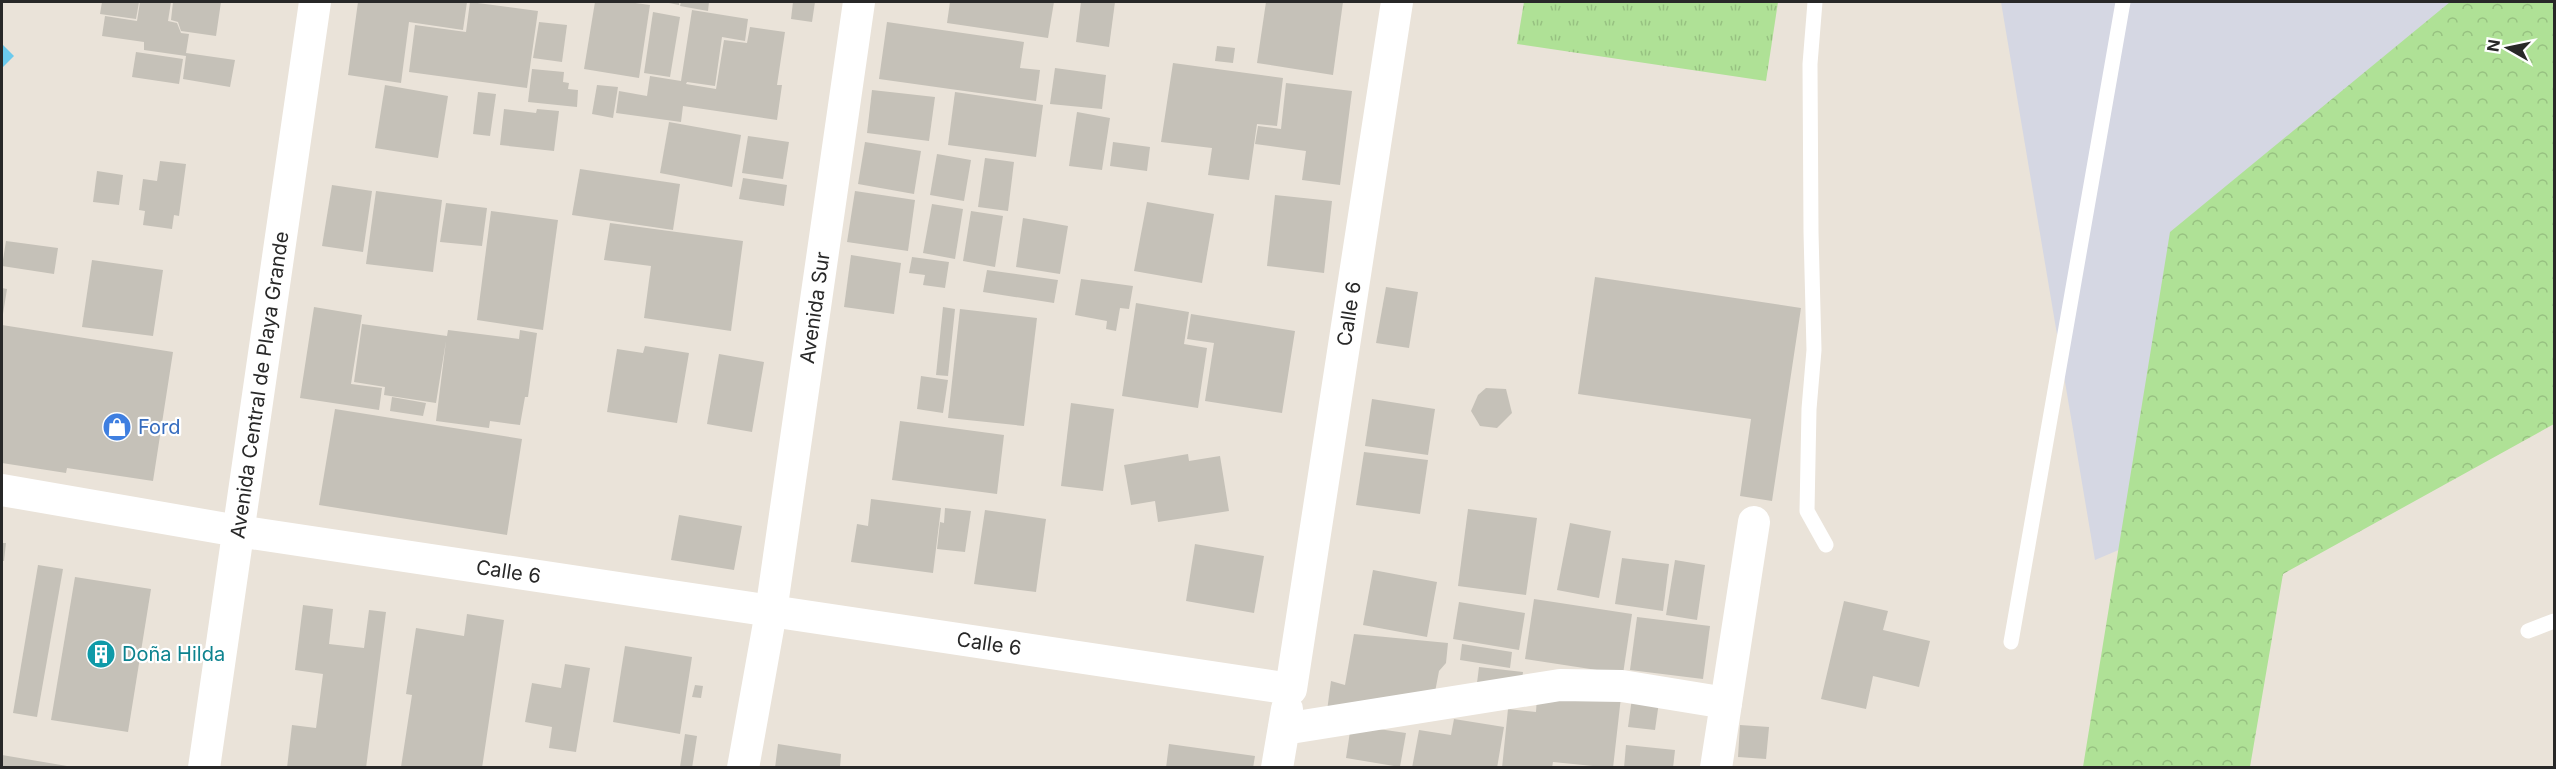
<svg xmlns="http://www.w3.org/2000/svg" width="2556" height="769" viewBox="0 0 2556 769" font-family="Inter,sans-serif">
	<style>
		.airport { fill: #d5d7e3 }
		.grass { fill: url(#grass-tufts) }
		.forest { fill: url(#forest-crowns) }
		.water { fill: #6ccaed }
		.building { fill: #c5c1b8 }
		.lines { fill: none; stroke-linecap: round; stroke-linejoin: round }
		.lane { stroke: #fff; stroke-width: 15 }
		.street { stroke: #fff; stroke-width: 32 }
		.labels { text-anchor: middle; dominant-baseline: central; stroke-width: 4.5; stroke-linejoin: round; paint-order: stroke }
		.street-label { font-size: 20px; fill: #282828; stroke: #fff }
		.shop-label { font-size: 20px; fill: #366cbe; stroke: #fff; text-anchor: start }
		.culture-label { font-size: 20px; fill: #0d838f; stroke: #fff; text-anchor: start }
	</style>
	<defs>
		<pattern id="grass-tufts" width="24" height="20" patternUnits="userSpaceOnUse" patternTransform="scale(1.5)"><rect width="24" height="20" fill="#afe196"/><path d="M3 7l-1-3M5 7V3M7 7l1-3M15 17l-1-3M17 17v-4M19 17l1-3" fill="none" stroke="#97c181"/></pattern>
		<pattern id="forest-crowns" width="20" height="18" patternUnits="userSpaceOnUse" patternTransform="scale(1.5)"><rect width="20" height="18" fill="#afe196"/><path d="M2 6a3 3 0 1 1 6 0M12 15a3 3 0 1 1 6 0" fill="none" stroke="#97c181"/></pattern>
	</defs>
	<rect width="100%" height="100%" fill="#eae3d9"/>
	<!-- airport -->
	<polygon class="airport" points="2001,2 2554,2 2554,366 2095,560"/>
	<!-- grass -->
	<polygon class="grass" points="1524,2 1778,2 1766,81 1517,44"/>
	<!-- forest -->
	<polygon class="forest" points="2450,2 2554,2 2554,424 2283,574 2250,767 2083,767 2170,232"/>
	<!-- water -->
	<polygon class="water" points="2,44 14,56 2,68"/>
	<!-- building -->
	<g class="building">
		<polygon points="102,2 139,2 136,19 100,14"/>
		<polygon points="140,2 171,2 168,21 177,23 181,33 189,34 186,53 235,60 230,87 183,79 186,56 144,50 144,42 102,36 105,16 137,21"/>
		<polygon points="173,2 221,2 216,36 181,31 178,22 171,20"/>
		<polygon points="358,2 467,2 463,30 409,22 401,83 348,75"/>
		<polygon points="470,2 538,11 527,88 409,72 415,25 466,32"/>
		<polygon points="595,2 628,2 650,5 639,78 584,69"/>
		<polygon points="664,2 679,2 679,5"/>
		<polygon points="681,2 709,2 708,11 680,6"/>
		<polygon points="793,2 815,2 812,22 791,19"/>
		<polygon points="950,2 1054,2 1048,38 947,23"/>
		<polygon points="1081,2 1115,2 1109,47 1076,42"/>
		<polygon points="1266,2 1343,2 1333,75 1257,63"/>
		<polygon points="692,10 748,19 745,41 722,37 715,86 687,82 686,84 716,89 724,40 747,43 750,27 785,32 777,85 782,85 777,120 683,106 681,122 616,113 619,91 647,96 650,76 681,81"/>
		<polygon points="653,12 680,17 670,77 644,73"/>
		<polygon points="539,22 567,25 562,62 533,58"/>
		<polygon points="887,22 1024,42 1020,68 1040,70 1036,101 879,79"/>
		<polygon points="1217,46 1235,48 1233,63 1215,61"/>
		<polygon points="136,52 183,59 179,84 132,77"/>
		<polygon points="1173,63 1283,78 1277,126 1257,124 1249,180 1208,175 1212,148 1161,142"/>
		<polygon points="1055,68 1106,75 1102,109 1050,104"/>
		<polygon points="532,69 564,72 563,82 569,83 568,89 578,90 577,107 528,102"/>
		<polygon points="1286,83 1352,91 1340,185 1302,180 1306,151 1255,144 1258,126 1281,129"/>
		<polygon points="385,85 448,96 438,158 375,148"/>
		<polygon points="597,85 618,87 613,118 592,114"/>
		<polygon points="872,90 935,97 929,141 867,133"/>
		<polygon points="478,92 496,94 490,136 473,134"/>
		<polygon points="955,92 1043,105 1036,157 948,145"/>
		<polygon points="504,109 536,113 537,109 559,111 554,151 500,145"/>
		<polygon points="1077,112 1110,118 1102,170 1069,166"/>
		<polygon points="669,122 741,135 732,187 660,173"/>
		<polygon points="748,136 789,142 783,179 742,173"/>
		<polygon points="865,142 921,151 914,194 858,184"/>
		<polygon points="1113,142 1150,147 1147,171 1110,166"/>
		<polygon points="937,154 971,160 964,201 930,195"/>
		<polygon points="985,158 1014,162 1008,211 978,207"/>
		<polygon points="160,161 186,164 179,216 174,215 172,229 143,225 145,211 139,210 143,179 157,181"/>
		<polygon points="580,169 680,184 673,230 572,215"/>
		<polygon points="97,171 123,175 119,205 93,202"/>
		<polygon points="743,178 787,185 784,206 739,199"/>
		<polygon points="332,185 372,191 363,252 322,246"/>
		<polygon points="376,191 442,200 433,272 366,264"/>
		<polygon points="855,191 915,200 908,251 847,242"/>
		<polygon points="1275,195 1332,201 1324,273 1267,266"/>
		<polygon points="1147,202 1214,214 1202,283 1134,271"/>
		<polygon points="446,203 487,208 482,246 440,242"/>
		<polygon points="932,204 963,209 955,259 923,253"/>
		<polygon points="491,211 558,220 543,330 477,320"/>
		<polygon points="971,211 1003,216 995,267 963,261"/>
		<polygon points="1023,218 1068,226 1060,274 1016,267"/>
		<polygon points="610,223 743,241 731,331 644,318 651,266 604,260"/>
		<polygon points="6,241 58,248 54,274 2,266"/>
		<polygon points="851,255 901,263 894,314 844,307"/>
		<polygon points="912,257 949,262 945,288 923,285 925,275 909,273"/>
		<polygon points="92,260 163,270 153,336 82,327"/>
		<polygon points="987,270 1058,280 1054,303 983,292"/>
		<polygon points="1595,277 1801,308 1772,501 1740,496 1751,419 1578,394"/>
		<polygon points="1081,279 1133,286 1129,309 1120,308 1116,331 1106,329 1107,321 1075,315"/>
		<polygon points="1386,287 1418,292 1409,348 1376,343"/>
		<polygon points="2,288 7,289 3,314 2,314"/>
		<polygon points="1136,303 1189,312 1184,344 1207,348 1198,408 1122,396"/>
		<polygon points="314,307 362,315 351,384 382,388 379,410 300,398"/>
		<polygon points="943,307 955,309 948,376 936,375"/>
		<polygon points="960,309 1037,318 1024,426 948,418"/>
		<polygon points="1191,314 1295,331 1282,413 1205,401 1214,343 1187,339"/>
		<polygon points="362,324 447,336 448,330 519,339 520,330 537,333 528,397 525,397 520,425 490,421 489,428 436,421 446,341 436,403 384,395 385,387 354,382"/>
		<polygon points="2,325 173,352 153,481 67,468 66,473 2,463"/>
		<polygon points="645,346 689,353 677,423 607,412 617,349 643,353"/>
		<polygon points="719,354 764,362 752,432 707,424"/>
		<polygon points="921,376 948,380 943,413 917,409"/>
		<polygon points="1486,388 1506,389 1512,413 1497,428 1480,426 1471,411 1478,395"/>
		<polygon points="392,397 426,403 423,416 390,411"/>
		<polygon points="1372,399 1435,409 1428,455 1365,446"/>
		<polygon points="1071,403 1114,409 1103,491 1061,486"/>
		<polygon points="335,409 522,439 507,535 319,505"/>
		<polygon points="900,421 1004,435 997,494 892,480"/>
		<polygon points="1364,452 1428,460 1420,514 1356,505"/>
		<polygon points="1188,454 1189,461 1220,456 1229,511 1158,522 1155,501 1131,505 1124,465"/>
		<polygon points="871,499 941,508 933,573 851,562 857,524 868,526"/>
		<polygon points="945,508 971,511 965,552 937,549 940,522 944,523"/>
		<polygon points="1468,509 1537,518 1526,595 1458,586"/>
		<polygon points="985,510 1046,519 1036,592 974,584"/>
		<polygon points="679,515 742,526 734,570 671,560"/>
		<polygon points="1570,523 1611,531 1599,598 1557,590"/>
		<polygon points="2,543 6,543 4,561 2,561"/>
		<polygon points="1195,544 1264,556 1254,613 1186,601"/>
		<polygon points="1622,558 1669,564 1663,611 1615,604"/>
		<polygon points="1675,560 1705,565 1697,620 1666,615"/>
		<polygon points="38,565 63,569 37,717 13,713"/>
		<polygon points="1373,570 1437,582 1427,637 1363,625"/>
		<polygon points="75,577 151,589 128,732 51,720"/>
		<polygon points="1534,599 1632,614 1623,674 1525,659"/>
		<polygon points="1844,601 1888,611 1883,630 1930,641 1919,687 1873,676 1866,709 1821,699"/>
		<polygon points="1459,602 1525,613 1519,650 1453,639"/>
		<polygon points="303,605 333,609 329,644 364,648 369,610 386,612 366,768 287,768 292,725 316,728 323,674 295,670"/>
		<polygon points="467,614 504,620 482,768 401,767 412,695 406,694 416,628 464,636"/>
		<polygon points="1637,617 1710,626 1703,679 1630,670"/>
		<polygon points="1354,634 1448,643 1446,663 1439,671 1435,692 1327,711 1331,681 1345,685"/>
		<polygon points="1462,644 1512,652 1510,668 1460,660"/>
		<polygon points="625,646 692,657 680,734 613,722"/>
		<polygon points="565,664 590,668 576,752 549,748 552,727 525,722 532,683 561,688"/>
		<polygon points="1479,667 1523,672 1521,689 1477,683"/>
		<polygon points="695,685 703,686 701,698 692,697"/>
		<polygon points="1537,697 1621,697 1613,768 1553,762 1552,768 1502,768 1508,709 1536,712"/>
		<polygon points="1632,698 1659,702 1655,730 1628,727"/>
		<polygon points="1454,719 1504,727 1497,768 1412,768 1419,730 1451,735"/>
		<polygon points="1351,725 1406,733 1400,767 1346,758"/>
		<polygon points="1740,725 1769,727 1766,759 1738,757"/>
		<polygon points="685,734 697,736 692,768 680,767"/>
		<polygon points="778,744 841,754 840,768 775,768"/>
		<polygon points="1169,744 1255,756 1253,768 1166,768"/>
		<polygon points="1626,745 1675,750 1673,768 1624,768"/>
		<polygon points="2,755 67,766 67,768 2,768"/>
	</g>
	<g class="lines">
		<!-- lane -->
		<g class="lane">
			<polyline points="1815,2 1810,64 1811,232 1814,350 1809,409 1807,511 1826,545"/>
			<polyline points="2528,631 2554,621"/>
			<polyline points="2011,642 2123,2"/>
		</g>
		<!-- street -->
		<g class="street">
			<path id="s1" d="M2 490 238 531 1291 689 1397 2"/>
			<polyline points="1284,729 1560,685 1622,686 1726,703"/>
			<path id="s2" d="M204 768 315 2"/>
			<path id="s3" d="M743 768 771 612 859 2"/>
			<polyline points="1277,768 1287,709"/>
			<polyline points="1716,768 1754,522"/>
		</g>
	</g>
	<!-- icons -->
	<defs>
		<g id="shop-disc" transform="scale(1.5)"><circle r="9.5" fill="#3f7fe0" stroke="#fff"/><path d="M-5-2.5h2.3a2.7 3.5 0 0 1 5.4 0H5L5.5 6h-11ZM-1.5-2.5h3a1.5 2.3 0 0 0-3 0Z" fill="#fff"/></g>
		<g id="building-disc" transform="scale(1.5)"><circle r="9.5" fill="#0f9aa8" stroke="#fff"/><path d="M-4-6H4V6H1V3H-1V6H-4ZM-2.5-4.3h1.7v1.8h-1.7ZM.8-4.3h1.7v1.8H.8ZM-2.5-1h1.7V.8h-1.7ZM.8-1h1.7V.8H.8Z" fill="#fff"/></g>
	</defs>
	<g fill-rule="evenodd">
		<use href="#shop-disc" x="117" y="427"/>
		<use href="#building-disc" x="101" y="654"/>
	</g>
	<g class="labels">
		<!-- street labels -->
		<g class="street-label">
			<text stroke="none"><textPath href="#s3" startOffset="466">Avenida Sur</textPath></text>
			<text stroke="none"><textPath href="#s1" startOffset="1684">Calle 6</textPath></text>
			<text stroke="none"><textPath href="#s2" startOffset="387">Avenida Central de Playa Grande</textPath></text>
			<text stroke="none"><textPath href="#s1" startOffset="513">Calle 6</textPath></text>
			<text stroke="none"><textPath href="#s1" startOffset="999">Calle 6</textPath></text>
		</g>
		<!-- shop labels -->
		<g class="shop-label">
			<text x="138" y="427">Ford</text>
		</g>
		<!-- culture labels -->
		<g class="culture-label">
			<text x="122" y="654">Doña Hilda</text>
		</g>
	</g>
	<!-- border -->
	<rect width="2556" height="769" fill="none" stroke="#282828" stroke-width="6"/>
	<!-- north arrow -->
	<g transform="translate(2508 48) rotate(279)" stroke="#ffffff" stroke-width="4.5" paint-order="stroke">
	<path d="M0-4.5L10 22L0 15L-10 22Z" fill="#282828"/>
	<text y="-9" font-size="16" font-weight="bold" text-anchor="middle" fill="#282828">N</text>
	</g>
</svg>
